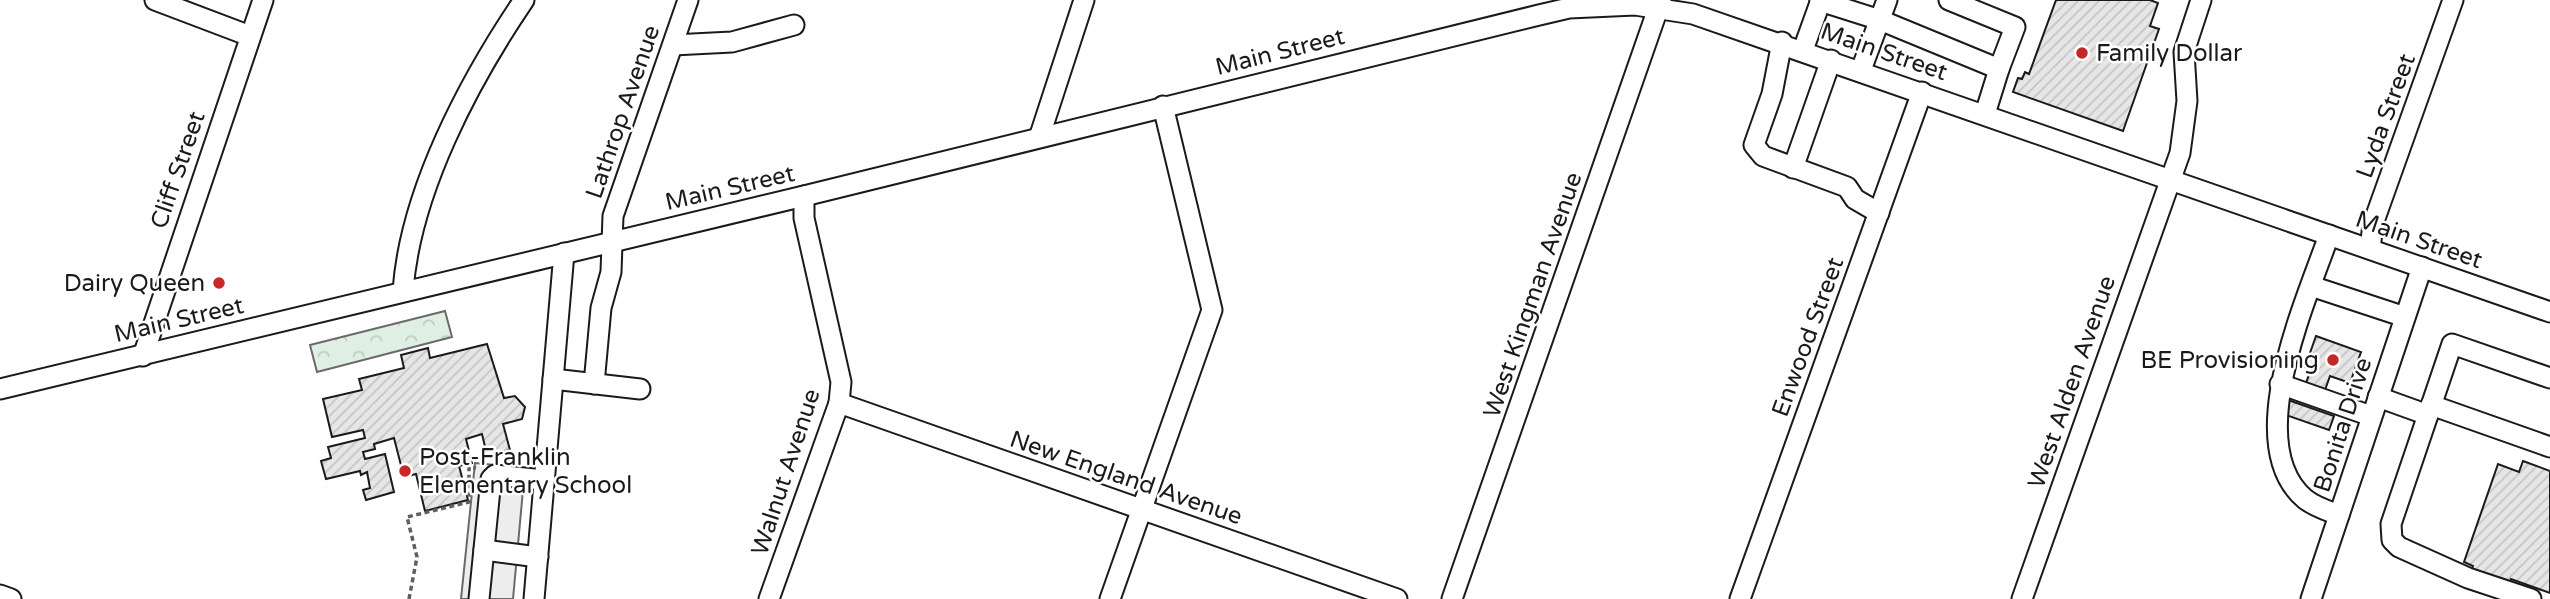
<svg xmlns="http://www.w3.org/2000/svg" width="2550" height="599" viewBox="0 0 2550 599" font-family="'Varela Round',sans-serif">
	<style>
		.forest { fill: url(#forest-crowns); stroke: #6a6a6a; stroke-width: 2 }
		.parking { fill: #ededed; stroke: #6a6a6a; stroke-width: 2 }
		.building { fill: url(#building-hatch); stroke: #1a1a1a; stroke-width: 2 }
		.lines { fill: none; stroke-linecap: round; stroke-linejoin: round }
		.minor-casing { stroke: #1a1a1a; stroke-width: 23 }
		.path { stroke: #5f5f5f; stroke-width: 3.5; stroke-dasharray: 5 3.5; stroke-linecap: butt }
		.minor { stroke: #fff; stroke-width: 19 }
		.poi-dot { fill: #c62828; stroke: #fff; stroke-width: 2.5 }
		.labels { text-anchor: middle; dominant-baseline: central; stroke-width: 5; stroke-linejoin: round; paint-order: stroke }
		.street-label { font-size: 24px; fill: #1a1a1a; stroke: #fff }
		.poi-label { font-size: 24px; fill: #1a1a1a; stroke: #fff; text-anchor: start }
	</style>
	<defs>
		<pattern id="forest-crowns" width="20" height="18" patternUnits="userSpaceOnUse" patternTransform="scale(1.75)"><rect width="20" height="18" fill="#e0efe3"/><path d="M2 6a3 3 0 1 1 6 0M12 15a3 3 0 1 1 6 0" fill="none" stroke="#c0ccc2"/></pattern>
		<pattern id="building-hatch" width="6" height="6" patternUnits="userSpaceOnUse" patternTransform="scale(1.75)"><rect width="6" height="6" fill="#e6e6e6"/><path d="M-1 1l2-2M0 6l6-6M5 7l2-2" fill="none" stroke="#c5c5c5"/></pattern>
	</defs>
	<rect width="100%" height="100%" fill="#fff"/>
	<!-- forest -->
	<polygon class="forest" points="445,311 452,337 317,372 310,345"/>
	<!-- parking -->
	<polygon class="parking" points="475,463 525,468 513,599 461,599"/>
	<!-- building -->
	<g class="building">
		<polygon points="2056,0 2150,0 2158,3 2150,26 2159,29 2123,131 2013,92 2018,78 2022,79 2025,72 2029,74"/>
		<polygon points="2316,336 2361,352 2350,383 2330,376 2325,390 2306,383 2311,369 2305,367"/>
		<polygon points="487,344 504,398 515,396 525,407 522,419 503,424 510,450 487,455 482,434 466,439 472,463 459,466 468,500 425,511 416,474 404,477 394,438 374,444 375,449 363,452 365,459 385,454 394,492 366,500 363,490 370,488 367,472 361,475 360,471 326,479 321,461 331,458 328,447 365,438 363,430 332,437 323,399 362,390 359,379 404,368 401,355 428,348 430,358"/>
		<polygon points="2288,400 2334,416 2329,430 2283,414"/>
		<polygon points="2523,461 2550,471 2550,593 2511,579 2508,587 2470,574 2473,566 2464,562 2498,464 2519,472"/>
	</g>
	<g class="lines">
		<!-- minor casing -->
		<g class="minor-casing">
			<g id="minor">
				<polyline points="155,0 250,36"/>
				<polyline points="1949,0 2015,27 1999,69"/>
				<polyline points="1820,1 1880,20 1999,69 1985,114"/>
				<polyline points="1782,42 1772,94 1754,145 1763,156 1847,187 1855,199 1879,213"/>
				<polyline points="673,45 732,42 794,25"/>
				<polyline points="1803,50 1821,0"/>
				<polyline points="1861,70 1887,0"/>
				<polyline points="1040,135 1084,0"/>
				<polyline points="1793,168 1831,60"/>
				<path d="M2329 235C2307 299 2240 444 2305 499 2315 507 2328 511 2339 515"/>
				<polyline points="2370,249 2373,224 2453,0"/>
				<polyline points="2311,286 2405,317"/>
				<path d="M403 291C410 192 469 81 524 0"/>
				<polyline points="143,356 263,0"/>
				<polyline points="553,379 640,389"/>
				<polyline points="594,384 601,308 611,272 613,216 688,0"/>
				<polyline points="2280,384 2371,416"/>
				<polyline points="0,389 804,196 1539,15 1569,8 1635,5 1693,14 2550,312"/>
				<polyline points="2378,397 2428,415"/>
				<polyline points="839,403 1397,599"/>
				<polyline points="2431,405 2550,447"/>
				<polyline points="484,550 538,557"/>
				<polyline points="0,595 11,599"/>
				<polyline points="479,599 491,479 495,475 544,480"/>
				<polyline points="534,599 564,253"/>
				<polyline points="769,599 839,403 841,382 804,218 804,196"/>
				<polyline points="1110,599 1212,310 1163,106"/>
				<polyline points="1452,599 1661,0"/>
				<polyline points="1740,599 1922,92"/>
				<polyline points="2022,599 2180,153 2187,101 2184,52 2201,0"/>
				<polyline points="2311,599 2422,267"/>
				<polyline points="2531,599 2468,578 2399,547 2392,540 2391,524 2452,344 2550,378"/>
			</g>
		</g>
		<!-- path -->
		<polyline class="path" points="409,599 417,557 407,517 469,502 469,467 476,468"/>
		<!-- minor -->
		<use href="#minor" class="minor"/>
	</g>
	<!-- markers -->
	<g class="poi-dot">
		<circle cx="2082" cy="53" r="7"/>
		<circle cx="219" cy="283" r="7"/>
		<circle cx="2333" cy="360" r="7"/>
		<circle cx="405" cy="471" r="7"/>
	</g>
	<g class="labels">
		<!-- street labels -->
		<g class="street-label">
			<text transform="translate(1280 52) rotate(-14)">Main Street</text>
			<text transform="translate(1884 52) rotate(19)">Main Street</text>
			<text transform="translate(623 112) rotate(-71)">Lathrop Avenue</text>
			<text transform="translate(2386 116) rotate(-70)">Lyda Street</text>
			<text transform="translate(178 170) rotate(-71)">Cliff Street</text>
			<text transform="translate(730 188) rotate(-13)">Main Street</text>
			<text transform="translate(2419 240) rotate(19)">Main Street</text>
			<text transform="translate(1533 295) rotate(-71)">West Kingman Avenue</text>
			<text transform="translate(179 320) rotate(-13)">Main Street</text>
			<text transform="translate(1808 337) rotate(-70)">Enwood Street</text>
			<text transform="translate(2072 382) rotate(-71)">West Alden Avenue</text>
			<text transform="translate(2343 425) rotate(-72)">Bonita Drive</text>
			<text transform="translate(786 472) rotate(-72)">Walnut Avenue</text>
			<text transform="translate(1126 478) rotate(19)">New England Avenue</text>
		</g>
		<!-- poi labels -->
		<g class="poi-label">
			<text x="2096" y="53">Family Dollar</text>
			<text x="205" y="283" text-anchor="end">Dairy Queen</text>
			<text x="2319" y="360" text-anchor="end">BE Provisioning</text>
			<text x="419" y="457">Post-Franklin<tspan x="419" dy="28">Elementary School</tspan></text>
		</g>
	</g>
</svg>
